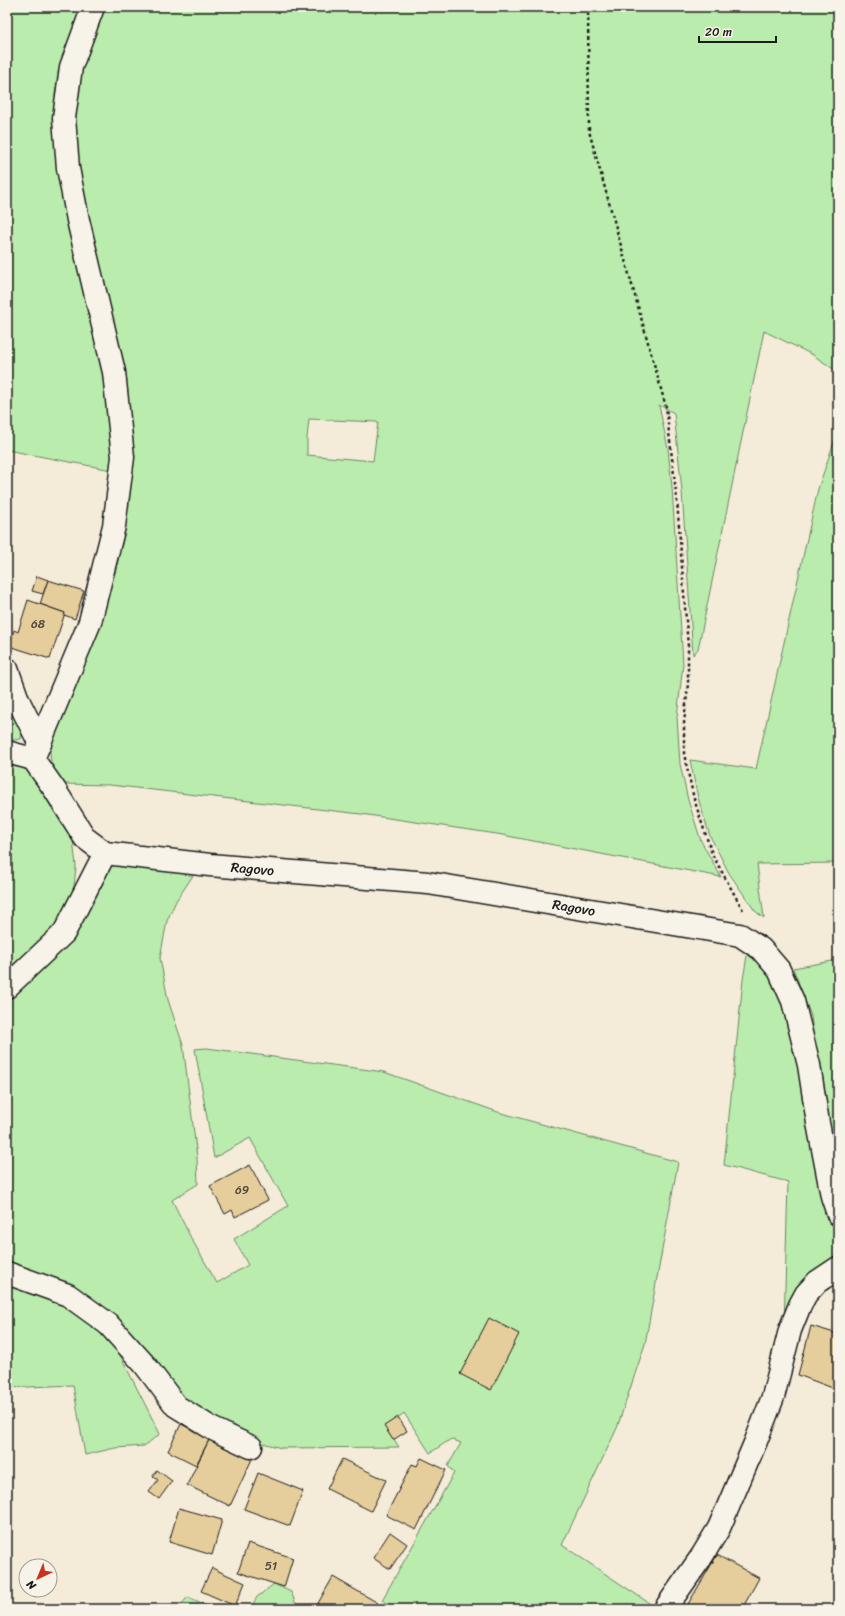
<svg xmlns="http://www.w3.org/2000/svg" width="845" height="1616" viewBox="0 0 845 1616" font-family="Sriracha,sans-serif">
	<style>
		.green { fill: #baedad; stroke: #6b8464; fill-rule: evenodd }
		.building { fill: #e6ce9c; stroke: #1c1c1c }
		.lines { fill: none; stroke-linecap: round; stroke-linejoin: round }
		.minor-casing { stroke: #1c1c1c; stroke-width: 25 }
		.path { stroke: #1c1c1c; stroke-width: 2.5; stroke-dasharray: 3 3; stroke-linecap: butt }
		.minor { stroke: #f7f3e8; stroke-width: 22 }
		.labels { text-anchor: middle; dominant-baseline: central; stroke-width: 4; stroke-linejoin: round; paint-order: stroke }
		.number-label { font-size: 12px; fill: #4e483c }
		.street-label { font-size: 14px; fill: #1c1c1c; stroke: #f7f3e8 }
	</style>
	<rect width="100%" height="100%" fill="#f4ecd9"/>
	<filter id="ink" filterUnits="userSpaceOnUse"><feTurbulence type="fractalNoise" baseFrequency=".025" numOctaves="2"/><feDisplacementMap in="SourceGraphic" scale="8" xChannelSelector="R" yChannelSelector="G"/><feConvolveMatrix kernelMatrix="1 2 1 2 8 2 1 2 1" color-interpolation-filters="sRGB"/></filter>
	<g filter="url(#ink)">
		<!-- green -->
		<g class="green">
			<path d="M7 7H838V372L813 355 764 331 698 649 693 655 682 491 674 413 659 405 668 449 672 487 683 664 677 717 680 764 688 800 701 841 721 877 497 834 361 814 110 785 62 784 51 762 49 745 105 605 116 570 125 531 129 482 117 471 7 450V367L9 358 7 305ZM309 419 378 422 373 461 307 455V438Z"/>
			<polygon points="838,430 838,863 757,864 764,918 755,911 729,873 710,836 698,798 690,760 756,769 818,489"/>
			<polygon points="7,694 22,731 21,739 7,741"/>
			<polygon points="7,759 22,765 35,776 73,840 76,866 73,897 68,909 52,930 7,973"/>
			<polygon points="119,863 194,874 176,901 167,921 160,958 168,1000 183,1045 197,1157 198,1184 172,1200 191,1238 217,1283 248,1265 234,1239 288,1206 250,1138 214,1158 195,1049 207,1048 384,1072 498,1112 678,1162 645,1344 617,1428 562,1545 658,1609 393,1609 394,1607 382,1600 454,1473 448,1466 461,1443 451,1439 430,1453 404,1413 386,1427 399,1447 281,1448 263,1443 254,1443 186,1401 153,1361 7,1264 7,995 108,867"/>
			<polygon points="748,949 759,958 784,1001 833,1222 838,1235 838,1257 823,1267 784,1326 788,1182 724,1165 743,980"/>
			<polygon points="838,960 838,1167 821,1098 811,1016 793,968"/>
			<polygon points="7,1279 65,1301 112,1339 160,1434 144,1446 115,1448 85,1455 73,1385 7,1388"/>
			<polygon points="274,1584 291,1592 298,1609 250,1609 257,1597"/>
			<polygon points="188,1597 215,1609 177,1609"/>
		</g>
		<!-- building -->
		<g class="building">
			<polygon points="37,576 48,580 43,594 32,591"/>
			<polygon points="48,580 84,591 75,619 64,615 65,613 40,604"/>
			<polygon points="28,600 65,613 50,659 9,646 14,630 18,632"/>
			<polygon points="250,1165 268,1200 235,1217 232,1210 225,1214 210,1186"/>
			<polygon points="489,1318 519,1334 491,1390 460,1374"/>
			<polygon points="811,1326 838,1334 838,1390 798,1375"/>
			<polygon points="398,1417 407,1431 393,1440 384,1426"/>
			<polygon points="181,1424 210,1438 196,1465 168,1451"/>
			<polygon points="210,1438 252,1459 230,1506 187,1485"/>
			<polygon points="421,1458 446,1470 416,1530 386,1515 412,1464 417,1466"/>
			<polygon points="342,1459 386,1480 371,1511 327,1489"/>
			<polygon points="157,1470 172,1481 159,1499 149,1492 158,1480 153,1476"/>
			<polygon points="258,1473 303,1491 290,1526 244,1509"/>
			<polygon points="179,1508 222,1520 212,1555 169,1542"/>
			<polygon points="390,1532 407,1544 390,1569 373,1558"/>
			<polygon points="248,1543 293,1558 284,1587 238,1572"/>
			<polygon points="717,1555 759,1578 742,1609 697,1609 688,1604"/>
			<polygon points="212,1568 245,1583 235,1606 201,1591"/>
			<polygon points="333,1577 378,1603 375,1609 324,1609 317,1605"/>
		</g>
		<g class="lines">
			<!-- minor casing -->
			<g class="minor-casing">
				<g id="minor">
					<polyline points="7,669 18,700 40,744"/>
					<polyline points="7,752 33,759"/>
					<path id="s1" d="M33 759 55 790 85 838 105 853 210 865 428 883 740 935 761 949 779 970 793 1001 809 1065 818 1123 832 1196 838 1214"/>
					<polyline points="33,759 90,622 114,526 123,457 114,372 78,220 68,168 64,118 71,67 93,7"/>
					<polyline points="7,987 64,933 105,853"/>
					<polyline points="7,1273 68,1295 108,1324 145,1365 176,1406 213,1429 251,1447"/>
					<polyline points="665,1609 702,1556 719,1528 756,1441 773,1397 790,1330 800,1305 806,1294 817,1282 838,1268"/>
				</g>
			</g>
			<!-- path -->
			<polyline class="path" points="588,7 589,131 666,407 677,500 688,647 688,684 684,723 684,754 694,799 712,854 743,910"/>
			<!-- minor -->
			<use href="#minor" class="minor"/>
		</g>
	</g>
	<g class="labels">
		<!-- number labels -->
		<g class="number-label">
			<text x="38" y="624">68</text>
			<text x="242" y="1190">69</text>
			<text x="271" y="1566">51</text>
		</g>
		<!-- street labels -->
		<g class="street-label">
			<text stroke="none"><textPath href="#s1" startOffset="268">Ragovo</textPath></text>
			<text stroke="none"><textPath href="#s1" startOffset="592">Ragovo</textPath></text>
		</g>
	</g>
	<!-- margin -->
	<rect width="845" height="1616" fill="none" stroke="#f7f3e8" stroke-width="24"/>
	<rect x="12" y="12" width="821" height="1592" fill="none" stroke="#1c1c1c" stroke-width="1.5" filter="url(#ink)"/>
	<!-- north arrow -->
	<g transform="translate(38 1578) rotate(224)"><circle r="19" fill="#f7f3e8" stroke="#9f9d96"/>
	<path d="M0-3L7 15L0 10L-7 15Z" fill="#c8321e"/>
	<text y="-6" font-size="11" font-weight="bold" text-anchor="middle" fill="#1c1c1c">N</text>
	</g>
	<!-- scale -->
	<path d="M699 36v6h77v-6" fill="none" stroke="#1c1c1c" stroke-width="2"/>
	<text x="705" y="36" font-size="12" fill="#1c1c1c" stroke="#f7f3e8" stroke-width="3" paint-order="stroke">20 m</text>
</svg>
